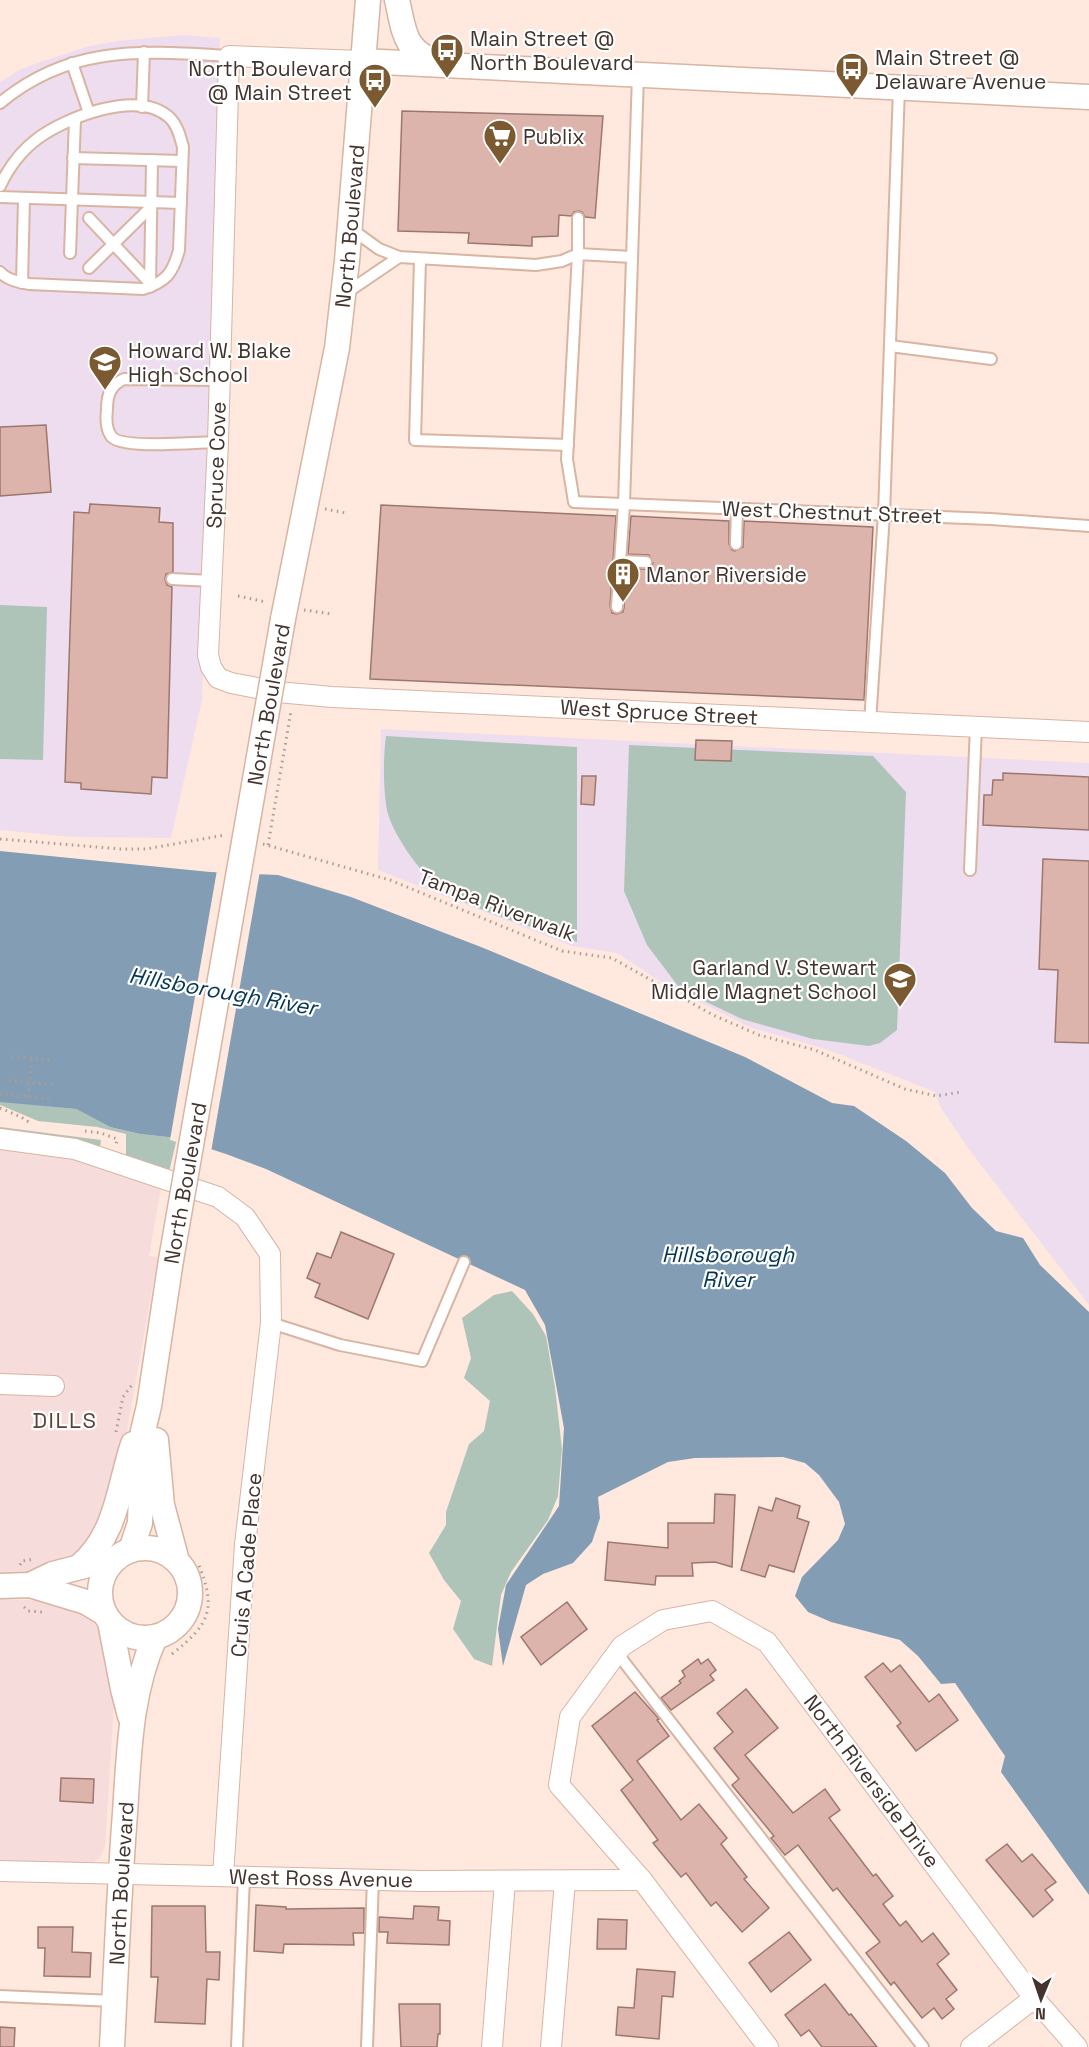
<svg xmlns="http://www.w3.org/2000/svg" width="1089" height="2047" viewBox="0 0 1089 2047" font-family="'Space Grotesk',sans-serif">
	<style>
		.commercial { fill: #f7dcdc }
		.education { fill: #ede }
		.green { fill: #afc4b9 }
		.water { fill: #839eb4 }
		.pier { fill: #ffe8dd }
		.building { fill: #ddb4ac; stroke: #9c776f; stroke-width: 1.5 }
		.lines { fill: none; stroke-linecap: round; stroke-linejoin: round }
		.service-casing { stroke: #d8b4a3; stroke-width: 14 }
		.minor-casing { stroke: #d8b4a3; stroke-width: 22 }
		.tertiary-casing { stroke: #d8b4a3; stroke-width: 27 }
		.path { stroke: #ae9b91; stroke-width: 3; stroke-dasharray: 1.5 4.5; stroke-linecap: butt }
		.service { stroke: #fff; stroke-width: 10 }
		.minor { stroke: #fff; stroke-width: 20 }
		.tertiary { stroke: #fff; stroke-width: 24 }
		.tertiary-bridge-casing { stroke: #d8b4a3; stroke-width: 27; stroke-linecap: butt }
		.tertiary-bridge { stroke: #fff; stroke-width: 24 }
		.labels { text-anchor: middle; dominant-baseline: central; stroke-width: 4.5; stroke-linejoin: round; paint-order: stroke }
		.poi-label { font-size: 21px; fill: #42332c; stroke: #fff; text-anchor: start }
		.street-label { font-size: 21px; fill: #42332c; stroke: #fff }
		.water-label { font-size: 22px; font-style: italic; fill: #033655; stroke: #fff }
		.neighbourhood-label { font-size: 22px; letter-spacing: 1.5px; fill: #5f4133; stroke: #fff }
	</style>
	<rect width="100%" height="100%" fill="#ffe8dd"/>
	<!-- commercial -->
	<g class="commercial">
		<polygon points="0,1148 78,1159 161,1189 149,1256 158,1257 115,1497 91,1549 63,1564 35,1572 0,1576"/>
		<polygon points="0,1599 54,1601 78,1609 96,1625 107,1644 115,1688 105,1846 100,1858 89,1865 0,1866"/>
	</g>
	<!-- education -->
	<g class="education">
		<polygon points="183,35 220,38 202,700 171,838 73,837 0,830 0,82 19,70 40,62 90,46 118,41"/>
		<polygon points="381,729 1089,763 1089,1305 968,1148 941,1108 935,1092 826,1049 752,1028 669,987 617,953 572,946 378,870"/>
	</g>
	<!-- green -->
	<g class="green">
		<polygon points="0,605 47,607 43,760 0,759"/>
		<path d="M386 736 577 747V942C535 928 491 916 452 896 427 884 396 840 388 814 383 795 383 756 386 736Z"/>
		<polygon points="629,745 873,756 906,792 897,1030 880,1043 869,1046 813,1039 742,1019 681,990 647,945 624,891"/>
		<polygon points="0,1101 76,1109 110,1127 140,1134 177,1138 169,1172 126,1157 126,1134 97,1127 38,1121 0,1105"/>
		<polygon points="0,1127 101,1140 100,1149 0,1132"/>
		<polygon points="512,1291 533,1314 546,1336 555,1387 562,1449 558,1496 548,1520 511,1572 501,1595 492,1666 474,1659 453,1629 461,1601 444,1580 429,1553 446,1525 446,1512 469,1444 484,1431 490,1401 464,1378 471,1358 462,1318 494,1295"/>
	</g>
	<!-- water -->
	<polygon class="water" points="0,851 210,872 278,875 351,897 481,947 745,1057 832,1103 854,1106 906,1141 945,1173 972,1208 996,1231 1023,1238 1040,1265 1089,1312 1089,1895 1001,1772 1005,1756 955,1683 941,1684 918,1656 900,1640 831,1622 808,1612 795,1596 802,1577 838,1540 845,1524 839,1502 819,1475 805,1463 783,1457 695,1458 668,1462 598,1497 600,1518 592,1542 573,1563 543,1574 526,1585 503,1666 498,1629 506,1585 559,1506 564,1428 545,1325 525,1290 266,1169 226,1154 177,1138 140,1134 110,1127 76,1109 0,1102"/>
	<!-- pier -->
	<polygon class="pier" points="217,870 260,871 211,1152 170,1140"/>
	<!-- building -->
	<g class="building">
		<polygon points="402,111 603,116 595,218 585,217 582,212 579,211 574,212 571,216 559,215 558,236 532,237 532,246 468,243 469,233 398,231"/>
		<polygon points="46,425 51,492 0,496 0,427"/>
		<polygon points="90,504 160,508 159,522 173,523 173,572 166,574 165,579 167,585 172,587 167,778 152,777 151,794 81,789 81,783 65,782 74,512 89,513"/>
		<polygon points="381,505 616,516 610,606 612,613 617,614 623,612 624,608 627,569 646,569 652,566 653,563 649,555 628,554 631,516 729,521 729,544 732,550 735,551 743,547 744,521 873,527 864,700 370,679"/>
		<polygon points="696,740 732,741 731,761 695,760"/>
		<polygon points="1003,773 1089,777 1089,830 983,825 984,795 992,795 993,780 1003,780"/>
		<polygon points="582,776 596,776 594,805 581,804"/>
		<polygon points="1043,859 1089,861 1089,1043 1055,1042 1058,970 1039,969"/>
		<polygon points="341,1232 394,1254 368,1319 315,1297 320,1284 307,1278 317,1253 331,1258"/>
		<polygon points="715,1494 735,1495 732,1567 715,1562 692,1563 693,1576 656,1576 655,1585 605,1580 608,1542 668,1548 668,1523 714,1523"/>
		<polygon points="776,1498 800,1506 797,1518 809,1522 794,1572 769,1565 765,1577 741,1570 759,1507 772,1511"/>
		<polygon points="567,1602 587,1629 541,1665 521,1637"/>
		<polygon points="698,1659 701,1664 708,1659 716,1670 710,1675 714,1680 671,1710 661,1698 681,1683 679,1681 685,1676 682,1671"/>
		<polygon points="883,1663 891,1672 900,1665 929,1702 939,1694 958,1720 916,1751 897,1726 901,1723 865,1677"/>
		<polygon points="746,1689 778,1728 745,1755 793,1813 825,1789 840,1810 829,1818 873,1876 876,1874 893,1896 883,1904 900,1926 906,1921 922,1942 933,1933 949,1954 937,1964 957,1990 946,1999 954,2009 942,2019 934,2008 922,2018 894,1982 891,1985 866,1953 880,1942 837,1888 833,1891 798,1845 785,1855 771,1838 774,1836 732,1785 739,1779 714,1748 733,1732 717,1713"/>
		<polygon points="635,1692 659,1719 657,1720 669,1736 637,1761 681,1820 699,1804 727,1838 721,1844 747,1877 744,1879 769,1908 742,1932 716,1902 711,1906 686,1873 681,1877 653,1843 658,1840 621,1790 633,1780 592,1726"/>
		<polygon points="61,1778 94,1779 93,1803 60,1801"/>
		<polygon points="1007,1844 1022,1862 1032,1854 1056,1882 1045,1890 1053,1900 1033,1917 986,1860"/>
		<polygon points="256,1905 286,1907 286,1909 364,1908 364,1933 353,1933 354,1945 284,1944 283,1953 254,1951"/>
		<polygon points="152,1906 205,1906 206,1952 220,1952 219,1980 207,1979 205,2024 155,2022 158,1977 151,1977"/>
		<polygon points="414,1906 439,1907 438,1920 450,1921 449,1945 387,1943 388,1932 379,1932 379,1917 413,1919"/>
		<polygon points="598,1919 627,1920 626,1949 597,1949"/>
		<polygon points="38,1927 73,1927 72,1952 91,1953 90,1977 44,1976 45,1948 38,1948"/>
		<polygon points="789,1932 811,1960 771,1992 749,1963"/>
		<polygon points="637,1969 675,1972 673,1997 662,1996 659,2039 616,2035 618,2007 634,2008"/>
		<polygon points="825,1984 849,2015 851,2014 877,2047 822,2047 809,2030 801,2036 785,2015"/>
		<polygon points="399,2004 440,2004 440,2034 438,2034 437,2047 401,2047"/>
		<polygon points="0,2027 15,2028 14,2047 0,2047"/>
	</g>
	<g class="lines">
		<!-- service casing -->
		<g class="service-casing">
			<g id="service">
				<polyline points="72,63 89,113"/>
				<path d="M0 103C71 44 143 51 229 56"/>
				<polyline points="142,107 144,52"/>
				<polyline points="73,158 182,161"/>
				<path d="M0 186C8 169 21 151 37 139 65 118 138 88 170 118 178 126 180 137 183 147L179 250C173 273 166 282 143 289L29 284C19 282 7 280 0 272"/>
				<polyline points="0,197 181,203"/>
				<polyline points="89,218 150,283"/>
				<polyline points="350,228 379,249 399,257 536,265 562,261 578,254 578,218"/>
				<polyline points="70,253 75,119"/>
				<polyline points="632,257 578,254 567,459 574,502 991,519 1089,526"/>
				<polyline points="420,259 415,440 568,445"/>
				<polyline points="89,268 151,207"/>
				<polyline points="22,283 24,198"/>
				<polyline points="150,287 152,160"/>
				<polyline points="346,293 399,257"/>
				<polyline points="890,346 991,359"/>
				<path d="M218 442C199 442 120 450 111 436 106 429 106 417 107 409 107 394 111 385 124 379L219 380"/>
				<polyline points="736,544 737,508"/>
				<polyline points="620,561 646,562"/>
				<polyline points="172,579 211,581"/>
				<polyline points="617,607 624,504 638,75"/>
				<polyline points="870,722 884,514 899,88"/>
				<polyline points="970,870 976,726"/>
				<polyline points="271,1323 340,1345 422,1361 464,1262"/>
				<polyline points="617,1653 923,2047"/>
				<polyline points="0,1996 114,2001"/>
				<polyline points="237,2047 244,1877"/>
				<polyline points="367,2047 373,1879"/>
			</g>
		</g>
		<!-- minor casing -->
		<g class="minor-casing">
			<g id="minor">
				<polyline points="362,61 229,56 218,442 208,655 211,667 218,678 231,683 278,692 332,697 1089,732"/>
				<polyline points="0,1139 75,1149 218,1197 245,1217 270,1254 271,1323 245,1544 223,1876"/>
				<polyline points="0,1384 54,1386"/>
				<polyline points="0,1871 422,1881 642,1880"/>
				<polyline points="492,2047 505,1881"/>
				<polyline points="551,2047 565,1881"/>
				<polyline points="768,2047 642,1880 559,1785 570,1717 622,1646 663,1620 712,1611 767,1642 1034,1998 1077,2047"/>
				<polyline points="971,2047 1034,1998"/>
			</g>
		</g>
		<!-- tertiary casing -->
		<g class="tertiary-casing">
			<g id="tertiary">
				<path d="M397 0C405 34 403 49 438 64"/>
				<polyline points="362,61 1089,97"/>
				<path id="s1" d="M283 619 337 348 347 261 368 0"/>
				<polyline points="156,1440 162,1505 177,1561"/>
				<circle cx="145" cy="1593" r="45"/>
				<polyline points="131,1550 140,1523 143,1431 149,1406 171,1260"/>
				<path d="M80 1566C117 1535 119 1486 133 1444"/>
				<polyline points="30,1585 53,1574 96,1563"/>
				<polyline points="0,1586 30,1585 86,1602 104,1613"/>
				<polyline points="110,1622 123,1689 130,1716"/>
				<path id="s2" d="M112 2047C116 1969 119 1891 125 1813 129 1753 130 1693 155 1637"/>
			</g>
		</g>
		<!-- path -->
		<g class="path">
			<polyline points="325,509 346,513"/>
			<polyline points="238,596 266,602"/>
			<polyline points="304,610 332,614"/>
			<polyline points="0,839 120,849 146,849 225,835"/>
			<polyline points="263,844 390,880 562,951 612,958 713,1015 759,1035 815,1050 905,1089 937,1096 961,1092"/>
			<polyline points="268,845 291,711"/>
			<polyline points="12,1056 54,1060"/>
			<polyline points="9,1081 52,1084"/>
			<polyline points="0,1094 49,1099"/>
			<polyline points="28,1097 32,1057"/>
			<polyline points="0,1108 21,1117 32,1124"/>
			<polyline points="85,1131 101,1133 117,1139 116,1145"/>
			<polyline points="116,1432 123,1397 132,1385"/>
			<polyline points="20,1565 22,1561 35,1559"/>
			<polyline points="24,1607 28,1611 42,1612"/>
			<path d="M172 1654C210 1624 217 1609 198 1563"/>
		</g>
		<!-- service -->
		<use href="#service" class="service"/>
		<!-- minor -->
		<use href="#minor" class="minor"/>
		<!-- tertiary -->
		<use href="#tertiary" class="tertiary"/>
		<!-- tertiary-bridge casing -->
		<g class="tertiary-bridge-casing">
			<g id="tertiary-bridge">
				<path id="s3" d="M171 1260 283 619"/>
			</g>
		</g>
		<!-- tertiary-bridge -->
		<use href="#tertiary-bridge" class="tertiary-bridge"/>
	</g>
	<!-- icons -->
	<defs>
		<g id="bus-pin" transform="scale(1.725)"><path d="M0 17L-7.5 6A9.5 9.5 0 1 1 7.5 6Z" fill="#7b5a31" stroke="#fff"/><path d="M-5-6H5V4H4V6H2V4H-2V6H-4V4H-5ZM-3.5-4V0h7V-4ZM-3.5 1.2v1.5H-2V1.2ZM2 1.2v1.5H3.5V1.2Z" fill="#fff"/></g>
		<g id="supermarket-pin" transform="scale(1.725)"><path d="M0 17L-7.5 6A9.5 9.5 0 1 1 7.5 6Z" fill="#7b5a31" stroke="#fff"/><path d="M-6-5.5h2.5l.6 2H6L4.5 2H-2.5L-4.4-4H-6ZM-1.5 3.2a1.3 1.3 0 1 0 .1 0ZM3 3.2a1.3 1.3 0 1 0 .1 0Z" fill="#fff"/></g>
		<g id="school-pin" transform="scale(1.725)"><path d="M0 17L-7.5 6A9.5 9.5 0 1 1 7.5 6Z" fill="#7b5a31" stroke="#fff"/><path d="M0-5L7-2L0 1L-7-2ZM-4 1L0 2.5L4 1V4Q0 6-4 4Z" fill="#fff"/></g>
		<g id="building-pin" transform="scale(1.725)"><path d="M0 17L-7.5 6A9.5 9.5 0 1 1 7.5 6Z" fill="#7b5a31" stroke="#fff"/><path d="M-4-6H4V6H1V3H-1V6H-4ZM-2.5-4.3h1.7v1.8h-1.7ZM.8-4.3h1.7v1.8H.8ZM-2.5-1h1.7V.8h-1.7ZM.8-1h1.7V.8H.8Z" fill="#fff"/></g>
	</defs>
	<g fill-rule="evenodd">
		<use href="#bus-pin" x="447" y="50"/>
		<use href="#bus-pin" x="852" y="69"/>
		<use href="#bus-pin" x="375" y="80"/>
		<use href="#supermarket-pin" x="500" y="136"/>
		<use href="#school-pin" x="105" y="362"/>
		<use href="#building-pin" x="623" y="574"/>
		<use href="#school-pin" x="900" y="979"/>
	</g>
	<g class="labels">
		<!-- poi labels -->
		<g class="poi-label">
			<text x="470" y="38">Main Street @<tspan x="470" dy="24">North Boulevard</tspan></text>
			<text x="875" y="57">Main Street @<tspan x="875" dy="24">Delaware Avenue</tspan></text>
			<text x="352" y="68" text-anchor="end">North Boulevard<tspan x="352" dy="24">@ Main Street</tspan></text>
			<text x="523" y="136">Publix</text>
			<text x="128" y="350">Howard W. Blake<tspan x="128" dy="24">High School</tspan></text>
			<text x="646" y="574">Manor Riverside</text>
			<text x="877" y="967" text-anchor="end">Garland V. Stewart<tspan x="877" dy="24">Middle Magnet School</tspan></text>
		</g>
		<!-- street labels -->
		<g class="street-label">
			<text stroke="none"><textPath href="#s1" startOffset="399">North Boulevard</textPath></text>
			<text transform="translate(216 465) rotate(-88)">Spruce Cove</text>
			<text transform="translate(832 512) rotate(2)">West Chestnut Street</text>
			<text stroke="none"><textPath href="#s3" startOffset="564">North Boulevard</textPath></text>
			<text transform="translate(659 712) rotate(3)">West Spruce Street</text>
			<text transform="translate(497 905) rotate(21)">Tampa Riverwalk</text>
			<text transform="translate(185 1183) rotate(-80)">North Boulevard</text>
			<text transform="translate(246 1565) rotate(-85)">Cruis A Cade Place</text>
			<text transform="translate(872 1781) rotate(53)">North Riverside Drive</text>
			<text transform="translate(321 1878) rotate(1)">West Ross Avenue</text>
			<text stroke="none"><textPath href="#s2" startOffset="164">North Boulevard</textPath></text>
		</g>
		<!-- water labels -->
		<g class="water-label">
			<text transform="translate(223 991) rotate(10)">Hillsborough River</text>
			<text x="728" y="1254">Hillsborough<tspan x="728" dy="25">River</tspan></text>
		</g>
		<!-- neighbourhood labels -->
		<g class="neighbourhood-label">
			<text x="65" y="1420">DILLS</text>
		</g>
	</g>
	<!-- north arrow -->
	<g transform="translate(1041 1999) rotate(182)" stroke="#ffffff" stroke-width="4.5" paint-order="stroke">
	<path d="M0-4.5L10 22L0 15L-10 22Z" fill="#42332c"/>
	<text y="-9" font-size="16" font-weight="bold" text-anchor="middle" fill="#42332c">N</text>
	</g>
</svg>
